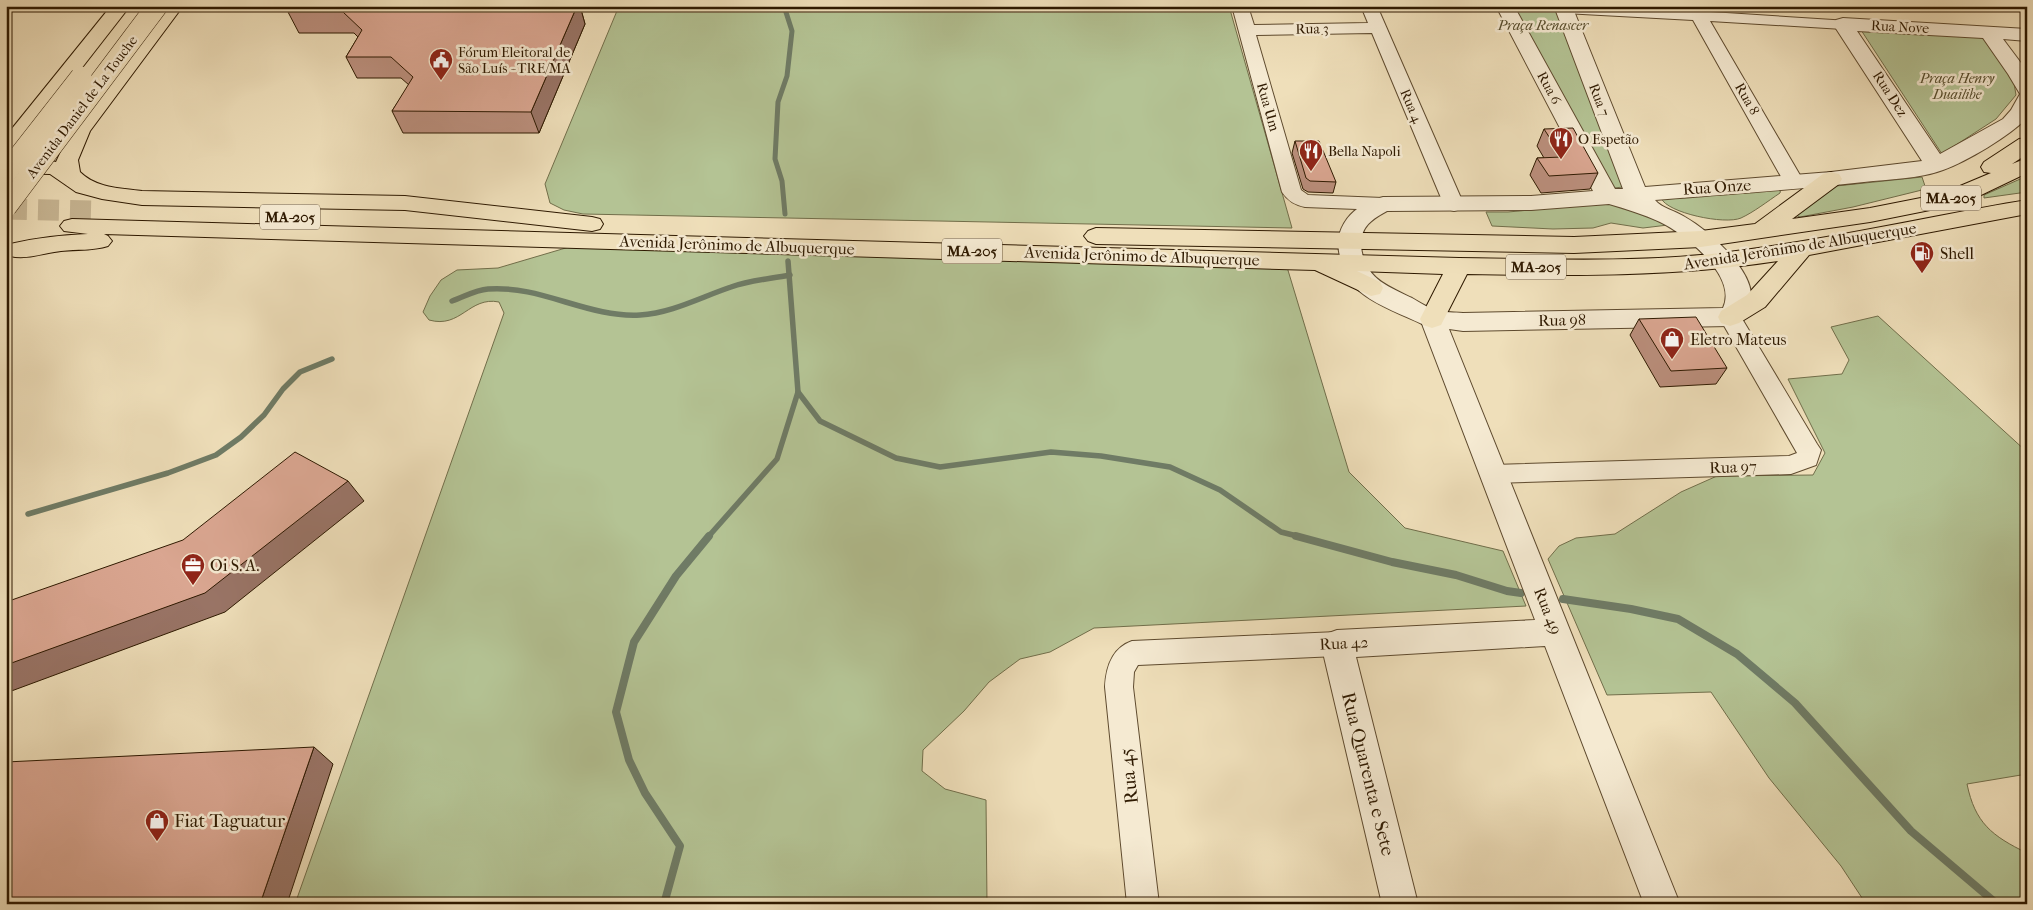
<svg xmlns="http://www.w3.org/2000/svg" width="2033" height="910" viewBox="0 0 2033 910" font-family="'IM FELL French Canon',serif">
	<style>
		.green { fill: #b4c394; stroke: #716e4a }
		.lines { fill: none; stroke-linecap: round; stroke-linejoin: round }
		.stream-far2 { stroke: #6f7b65; stroke-width: 5 }
		.stream-far1 { stroke: #6f7b65; stroke-width: 5.5 }
		.stream { stroke: #6f7b65; stroke-width: 8 }
		.primary-tunnel { stroke: #c8b795; stroke-width: 21; stroke-dasharray: 21 11; stroke-linecap: butt }
		.minor-casing { stroke: #5e4a2e; stroke-width: 2 }
		.tertiary-casing { stroke: #5e4a2e; stroke-width: 2 }
		.primary-casing { stroke: #2e1900; stroke-width: 2 }
		.minor { fill: #f5ead2; fill-rule: evenodd }
		.tertiary { fill: #f5ead2; fill-rule: evenodd }
		.primary { fill: #efdfba; fill-rule: evenodd }
		.primary-bridge-casing { stroke: #2e1900; stroke-width: 22; stroke-linecap: butt }
		.primary-bridge { stroke: #efdfba; stroke-width: 21 }
		.wall { fill: #bb8f7d; stroke: #2e1900 }
		.shaded-wall { fill: #997466; stroke: #2e1900 }
		.building { fill: #daa691; stroke: #2e1900 }
		.labels { text-anchor: middle; dominant-baseline: central; stroke-width: 5; stroke-linejoin: round; paint-order: stroke }
		.far-park-label { font-size: 14px; font-style: italic; fill: #564c2c; stroke: #f5ead2 }
		.far-street-label { font-size: 14px; fill: #2e1900; stroke: #f5ead2 }
		.far-poi-label { font-size: 14px; fill: #2e1900; stroke: #f5ead2; text-anchor: start }
		.shield { fill: #f5ead2; stroke: #6a583f; stroke-width: 1 }
		.shield-label { font-size: 15px; font-weight: bold; fill: #2e1900 }
		.street-label { font-size: 16px; fill: #2e1900; stroke: #f5ead2 }
		.poi-label { font-size: 16px; fill: #2e1900; stroke: #f5ead2; text-anchor: start }
		.near-street-label { font-size: 19px; fill: #2e1900; stroke: #f5ead2 }
		.near-poi-label { font-size: 19px; fill: #2e1900; stroke: #f5ead2; text-anchor: start }
	</style>
	<rect width="100%" height="100%" fill="#efdfba"/>
	<filter id="stains"><feTurbulence type="fractalNoise" baseFrequency=".004" numOctaves="4"/><feColorMatrix values="0 0 0 0 .2 0 0 0 0 .09 0 0 0 0 .02 0 0 0 .5 -.17"/></filter>
	<radialGradient id="worn" r=".72"><stop offset=".6" stop-color="#630" stop-opacity="0"/><stop offset="1" stop-color="#630" stop-opacity=".3"/></radialGradient>
	<!-- green -->
	<g class="green">
		<polygon points="619,6 1229,6 1292,228 583,214 564,210 550,203 545,184"/>
		<polygon points="1510,6 1557,6 1623,187 1614,188"/>
		<polygon points="1861,30 1982,37 2013,77 2016,95 1996,119 1942,154"/>
		<polygon points="2027,176 2027,192 1984,198 1984,195"/>
		<polygon points="1922,177 1926,189 1853,207 1800,217 1795,215 1836,186"/>
		<path d="M1781 188 1780 193C1768 201 1754 212 1741 218 1725 225 1667 213 1661 198Z"/>
		<polygon points="1607,203 1659,219 1668,225 1643,228 1611,223 1593,228 1553,229 1492,226 1486,212 1508,212"/>
		<path d="M569 247 1287 267 1349 472 1405 528 1503 551 1526 606 1094 628 1050 652 1020 659 989 682 964 711 923 750 922 771 945 789 986 800 987 904H295L504 313 499 302C469 296 461 329 429 320L423 312 430 296 441 280 457 270 498 268Z"/>
		<path d="M1878 316 2027 452V774L1967 784C1975 823 1992 836 2027 853V904H1866L1841 866 1769 778 1711 692 1607 695 1548 559 1559 546 1576 538 1615 534 1681 492 1717 476 1813 475 1825 453 1788 379 1842 374 1849 360 1831 327Z"/>
	</g>
	<g class="lines">
		<!-- stream-far2 -->
		<polyline class="stream-far2" points="784,6 792,31 787,76 778,102 775,159 782,181 785,214"/>
		<!-- stream-far1 -->
		<g class="stream-far1">
			<path d="M452 301C464 297 475 290 488 289 541 285 588 318 640 315 672 313 701 297 731 287 750 280 770 279 790 275"/>
			<polyline points="798,392 820,421 896,458 940,467 1051,452 1101,456 1170,467 1220,490 1281,532 1301,537"/>
			<polyline points="28,514 168,473 216,455 241,437 264,415 283,389 300,372 332,359"/>
			<polyline points="708,537 777,459 798,392 788,261"/>
		</g>
		<!-- stream -->
		<g class="stream">
			<polyline points="1296,536 1392,562 1456,575 1507,591 1521,593"/>
			<polyline points="1563,599 1631,609 1678,619 1737,654 1795,703 1911,831 1997,904"/>
			<polyline points="664,904 680,846 645,793 629,760 616,712 634,642 676,576 709,536"/>
		</g>
		<!-- primary-tunnel -->
		<polyline class="primary-tunnel" points="6,209 91,211"/>
		<!-- minor casing -->
		<g class="minor-casing">
			<g id="minor">
				<path d="M1232 6H1248L1254 25 1368 23 1361 6H1377L1464 205 1461 209 1454 211 1447 209 1444 205 1372 33 1256 35 1301 190 1308 195 1383 198 1390 200 1393 204 1390 208 1383 210 1305 207C1295 205 1288 201 1282 192Z"/>
				<polygon points="1557,6 1618,6 1849,21 1851,24 1849,27 1843,29 1710,21 1804,182 1801,186 1794,188 1787,186 1784,182 1693,20 1564,13 1558,11 1556,8"/>
				<polygon points="1730,309 1738,312 1817,444 1821,450 1816,465 1791,474 1493,483 1484,481 1481,474 1484,467 1493,465 1789,456 1797,453 1719,317 1722,312"/>
				<path d="M1337 632 1347 636 1350 644 1347 652 1337 656 1138 665 1134 672 1133 687 1159 904H1127L1105 687C1106 667 1112 648 1132 641Z"/>
			</g>
		</g>
		<!-- tertiary casing -->
		<g class="tertiary-casing">
			<path id="tertiary" d="M1496 6H1514L1615 189H1623L1554 6H1572L1645 187 1831 172 1922 161 1833 24 1836 20 1843 18 2027 29V41L2003 39 2027 71V118C2009 136 1968 161 1943 170 1919 179 1889 179 1864 182 1795 190 1725 194 1655 200 1661 208 1676 211 1685 217 1708 230 1754 270 1751 299 1750 308 1743 316 1739 323L1730 326 1463 331 1449 329 1680 904H1644L1545 646 1356 657 1418 904H1382L1321 644 1326 634 1337 630 1535 620 1422 324C1403 315 1380 307 1363 294 1355 289 1349 278 1345 269 1327 234 1348 206 1383 197L1531 196 1593 191ZM1857 31 1983 38 2008 74 2020 94 2011 110 2003 119 1940 154ZM1609 204C1626 209 1643 214 1660 222 1685 234 1738 276 1723 308L1463 313C1455 312 1444 313 1436 310 1428 308 1419 302 1412 298 1387 286 1364 278 1361 246 1360 227 1372 219 1387 211L1531 210Z"/>
		</g>
		<!-- primary casing -->
		<g class="primary-casing">
			<g id="primary">
				<polygon points="111,6 130,6 14,155 6,156 6,136"/>
				<path d="M164 6H183L90 131 78 160 80 172C96 188 120 188 142 191L405 196 592 217 600 219 603 224 600 229 592 231 405 210 142 205 102 199 76 192 50 174 6 173V163C23 158 40 158 56 162L73 126Z"/>
				<polygon points="2027,138 2027,154 2012,164 2027,158 2027,173 1979,196 1945,207 1870,222 1701,247 1574,253 1096,244 1088,241 1084,236 1088,231 1096,228 1574,237 1701,231 1755,224 1823,174 1831,172 1839,174 1842,179 1839,184 1792,219 1870,208 1941,194 1991,173 1984,172 1981,167 1984,162 2019,139"/>
				<path d="M2027 200V214L1809 255 1765 307 1739 323 1730 326 1721 323 1718 317 1721 311 1747 295 1778 261C1674 277 1571 276 1467 274L1441 325 1432 328 1423 325 1420 319 1443 274 1357 271 1380 282 1383 288 1380 294 1371 296 1315 270 104 234 108 236 112 241 108 246C93 251 77 249 61 251 44 253 26 260 10 256L6 250 10 244C35 238 62 235 88 234L64 231 60 226 64 221 72 219 1459 258C1546 259 1634 263 1720 253 1823 241 1925 217 2027 200Z"/>
			</g>
		</g>
		<!-- minor -->
		<use href="#minor" class="minor"/>
		<!-- tertiary -->
		<use href="#tertiary" class="tertiary"/>
		<!-- primary -->
		<use href="#primary" class="primary"/>
		<!-- primary-bridge casing -->
		<g class="primary-bridge-casing">
			<g id="primary-bridge">
				<polyline points="6,173 81,77"/>
				<polyline points="6,207 157,6"/>
			</g>
		</g>
		<!-- primary-bridge -->
		<use href="#primary-bridge" class="primary-bridge"/>
	</g>
	<!-- wall -->
	<g class="wall">
		<polygon points="252,6 580,6 585,24 539,133 403,133 392,111 409,85 401,78 357,78 346,57 358,37 354,33 299,33 288,12 290,9 255,11"/>
		<polygon points="1544,129 1598,173 1590,189 1541,193 1530,175 1537,158 1544,158 1537,146"/>
		<polygon points="1295,141 1336,182 1333,193 1308,192 1303,189 1292,153"/>
		<polygon points="1639,319 1727,368 1716,384 1660,387 1630,335"/>
	</g>
	<!-- shaded-wall -->
	<g class="shaded-wall">
		<polygon points="577,6 580,6 585,24 539,133 531,112"/>
		<polygon points="348,481 364,501 225,612 6,693 6,665"/>
		<polygon points="314,747 333,764 287,904 260,904"/>
	</g>
	<!-- building -->
	<g class="building">
		<polygon points="292,6 577,6 531,112 392,111 413,77 391,57 346,57 362,30 343,12 288,12"/>
		<polygon points="1573,128 1598,173 1549,176 1537,158 1562,157 1544,129"/>
		<polygon points="1295,141 1319,141 1336,182 1310,181 1306,178"/>
		<polygon points="1696,317 1727,368 1671,371 1639,319"/>
		<polygon points="295,452 348,481 205,593 6,665 6,602 183,540"/>
		<polygon points="314,747 260,904 6,904 6,762"/>
	</g>
	<!-- icons -->
	<defs>
		<g id="civic-pin" transform="scale(1.25)"><path d="M0 17L-7.5 6A9.5 9.5 0 1 1 7.5 6Z" fill="#8f2418" stroke="#f5ead2"/><path d="M-.6-6.5H3V-4.5H.6V-3L4-1V1h2V6H-6V1h2V-1L-.6-3ZM-1.2 2.5V6h2.4V2.5Z" fill="#fff"/></g>
		<g id="restaurant-pin" transform="scale(1.25)"><path d="M0 17L-7.5 6A9.5 9.5 0 1 1 7.5 6Z" fill="#8f2418" stroke="#f5ead2"/><path d="M-5-6h1v4h1v-4h1v4h1v-4h1v5L-1.5 .5V6h-2V.5L-5-1ZM5-6V6H3V1.5H1.5Q1.5-4 5-6Z" fill="#fff"/></g>
		<g id="fuel-pin" transform="scale(1.25)"><path d="M0 17L-7.5 6A9.5 9.5 0 1 1 7.5 6Z" fill="#8f2418" stroke="#f5ead2"/><path d="M-5.5-6h7V0h2V4h1.3V-2.5L3-4.5l.8-.8L6-3V5H2.5V1h-1V6h-7ZM-4.2-4.7v3.2H.2V-4.7Z" fill="#fff"/></g>
		<g id="shop-pin" transform="scale(1.25)"><path d="M0 17L-7.5 6A9.5 9.5 0 1 1 7.5 6Z" fill="#8f2418" stroke="#f5ead2"/><path d="M-5-2.5h2.3a2.7 3.5 0 0 1 5.4 0H5L5.5 6h-11ZM-1.5-2.5h3a1.5 2.3 0 0 0-3 0Z" fill="#fff"/></g>
		<g id="office-pin" transform="scale(1.25)"><path d="M0 17L-7.5 6A9.5 9.5 0 1 1 7.5 6Z" fill="#8f2418" stroke="#f5ead2"/><path d="M-6-3h4V-5.5h4V-3h4V5H-6ZM-1-4.5V-3h2v-1.5ZM-6 0V1H6V0Z" fill="#fff"/></g>
	</defs>
	<g fill-rule="evenodd">
		<use href="#civic-pin" x="441" y="60"/>
		<use href="#restaurant-pin" x="1561" y="139"/>
		<use href="#restaurant-pin" x="1311" y="151"/>
		<use href="#fuel-pin" x="1922" y="253"/>
		<use href="#shop-pin" x="1672" y="339"/>
		<use href="#office-pin" x="193" y="565"/>
		<use href="#shop-pin" x="157" y="821"/>
	</g>
	<g class="labels">
		<!-- far-park labels -->
		<g class="far-park-label">
			<text x="1543" y="25">Praça Renascer</text>
			<text x="1957" y="78">Praça Henry<tspan x="1957" dy="16">Duailibe</tspan></text>
		</g>
		<!-- far-street labels -->
		<g class="far-street-label">
			<text transform="translate(1900 27) rotate(3)">Rua Nove</text>
			<text transform="translate(1312 29) rotate(-1)">Rua 3</text>
			<text transform="translate(1549 88) rotate(62)">Rua 6</text>
			<text transform="translate(1890 94) rotate(57)">Rua Dez</text>
			<text transform="translate(1747 99) rotate(60)">Rua 8</text>
			<text transform="translate(1599 100) rotate(69)">Rua 7</text>
			<text transform="translate(1411 106) rotate(67)">Rua 4</text>
			<text transform="translate(82 107) rotate(-53)">Avenida Daniel de La Touche</text>
			<text transform="translate(1268 107) rotate(74)">Rua Um</text>
		</g>
		<!-- far-poi labels -->
		<g class="far-poi-label">
			<text x="458" y="52">Fórum Eleitoral de<tspan x="458" dy="16">São Luís - TRE/MA</tspan></text>
			<text x="1578" y="139">O Espetão</text>
			<text x="1328" y="151">Bella Napoli</text>
		</g>
		<!-- shield labels -->
		<g class="shield">
			<rect x="1921" y="185.5" width="60" height="25" rx="4"/>
			<rect x="260" y="204.5" width="60" height="25" rx="4"/>
			<rect x="942" y="238.5" width="60" height="25" rx="4"/>
			<rect x="1506" y="254.5" width="60" height="25" rx="4"/>
		</g>
		<g class="shield-label">
			<text x="1951" y="198">MA-205</text>
			<text x="290" y="217">MA-205</text>
			<text x="972" y="251">MA-205</text>
			<text x="1536" y="267">MA-205</text>
		</g>
		<!-- street labels -->
		<g class="street-label">
			<text transform="translate(1717 187) rotate(-4)">Rua Onze</text>
			<text transform="translate(737 245) rotate(2)">Avenida Jerônimo de Albuquerque</text>
			<text transform="translate(1800 246) rotate(-9)">Avenida Jerônimo de Albuquerque</text>
			<text transform="translate(1142 256) rotate(2)">Avenida Jerônimo de Albuquerque</text>
			<text transform="translate(1562 320) rotate(-1)">Rua 98</text>
			<text transform="translate(1733 467) rotate(-2)">Rua 97</text>
			<text transform="translate(1548 611) rotate(68)">Rua 49</text>
			<text transform="translate(1344 643) rotate(-3)">Rua 42</text>
		</g>
		<!-- poi labels -->
		<g class="poi-label">
			<text x="1940" y="253">Shell</text>
			<text x="1690" y="339">Eletro Mateus</text>
			<text x="210" y="565">Oi S. A.</text>
		</g>
		<!-- near-street labels -->
		<g class="near-street-label">
			<text transform="translate(1368 774) rotate(76)">Rua Quarenta e Sete</text>
			<text transform="translate(1129 776) rotate(-96)">Rua 45</text>
		</g>
		<!-- near-poi labels -->
		<g class="near-poi-label">
			<text x="174" y="821">Fiat Taguatur</text>
		</g>
	</g>
	<!-- margin -->
	<rect width="2033" height="910" fill="none" stroke="#efdfba" stroke-width="25"/>
	<rect x="8" y="8" width="2018" height="895" fill="none" stroke="#2e1900" stroke-width="2.5"/>
	<rect x="12" y="12" width="2008" height="885" fill="none" stroke="#2e1900"/>
	<rect width="100%" height="100%" filter="url(#stains)"/>
	<rect width="100%" height="100%" fill="url(#worn)"/>
</svg>
